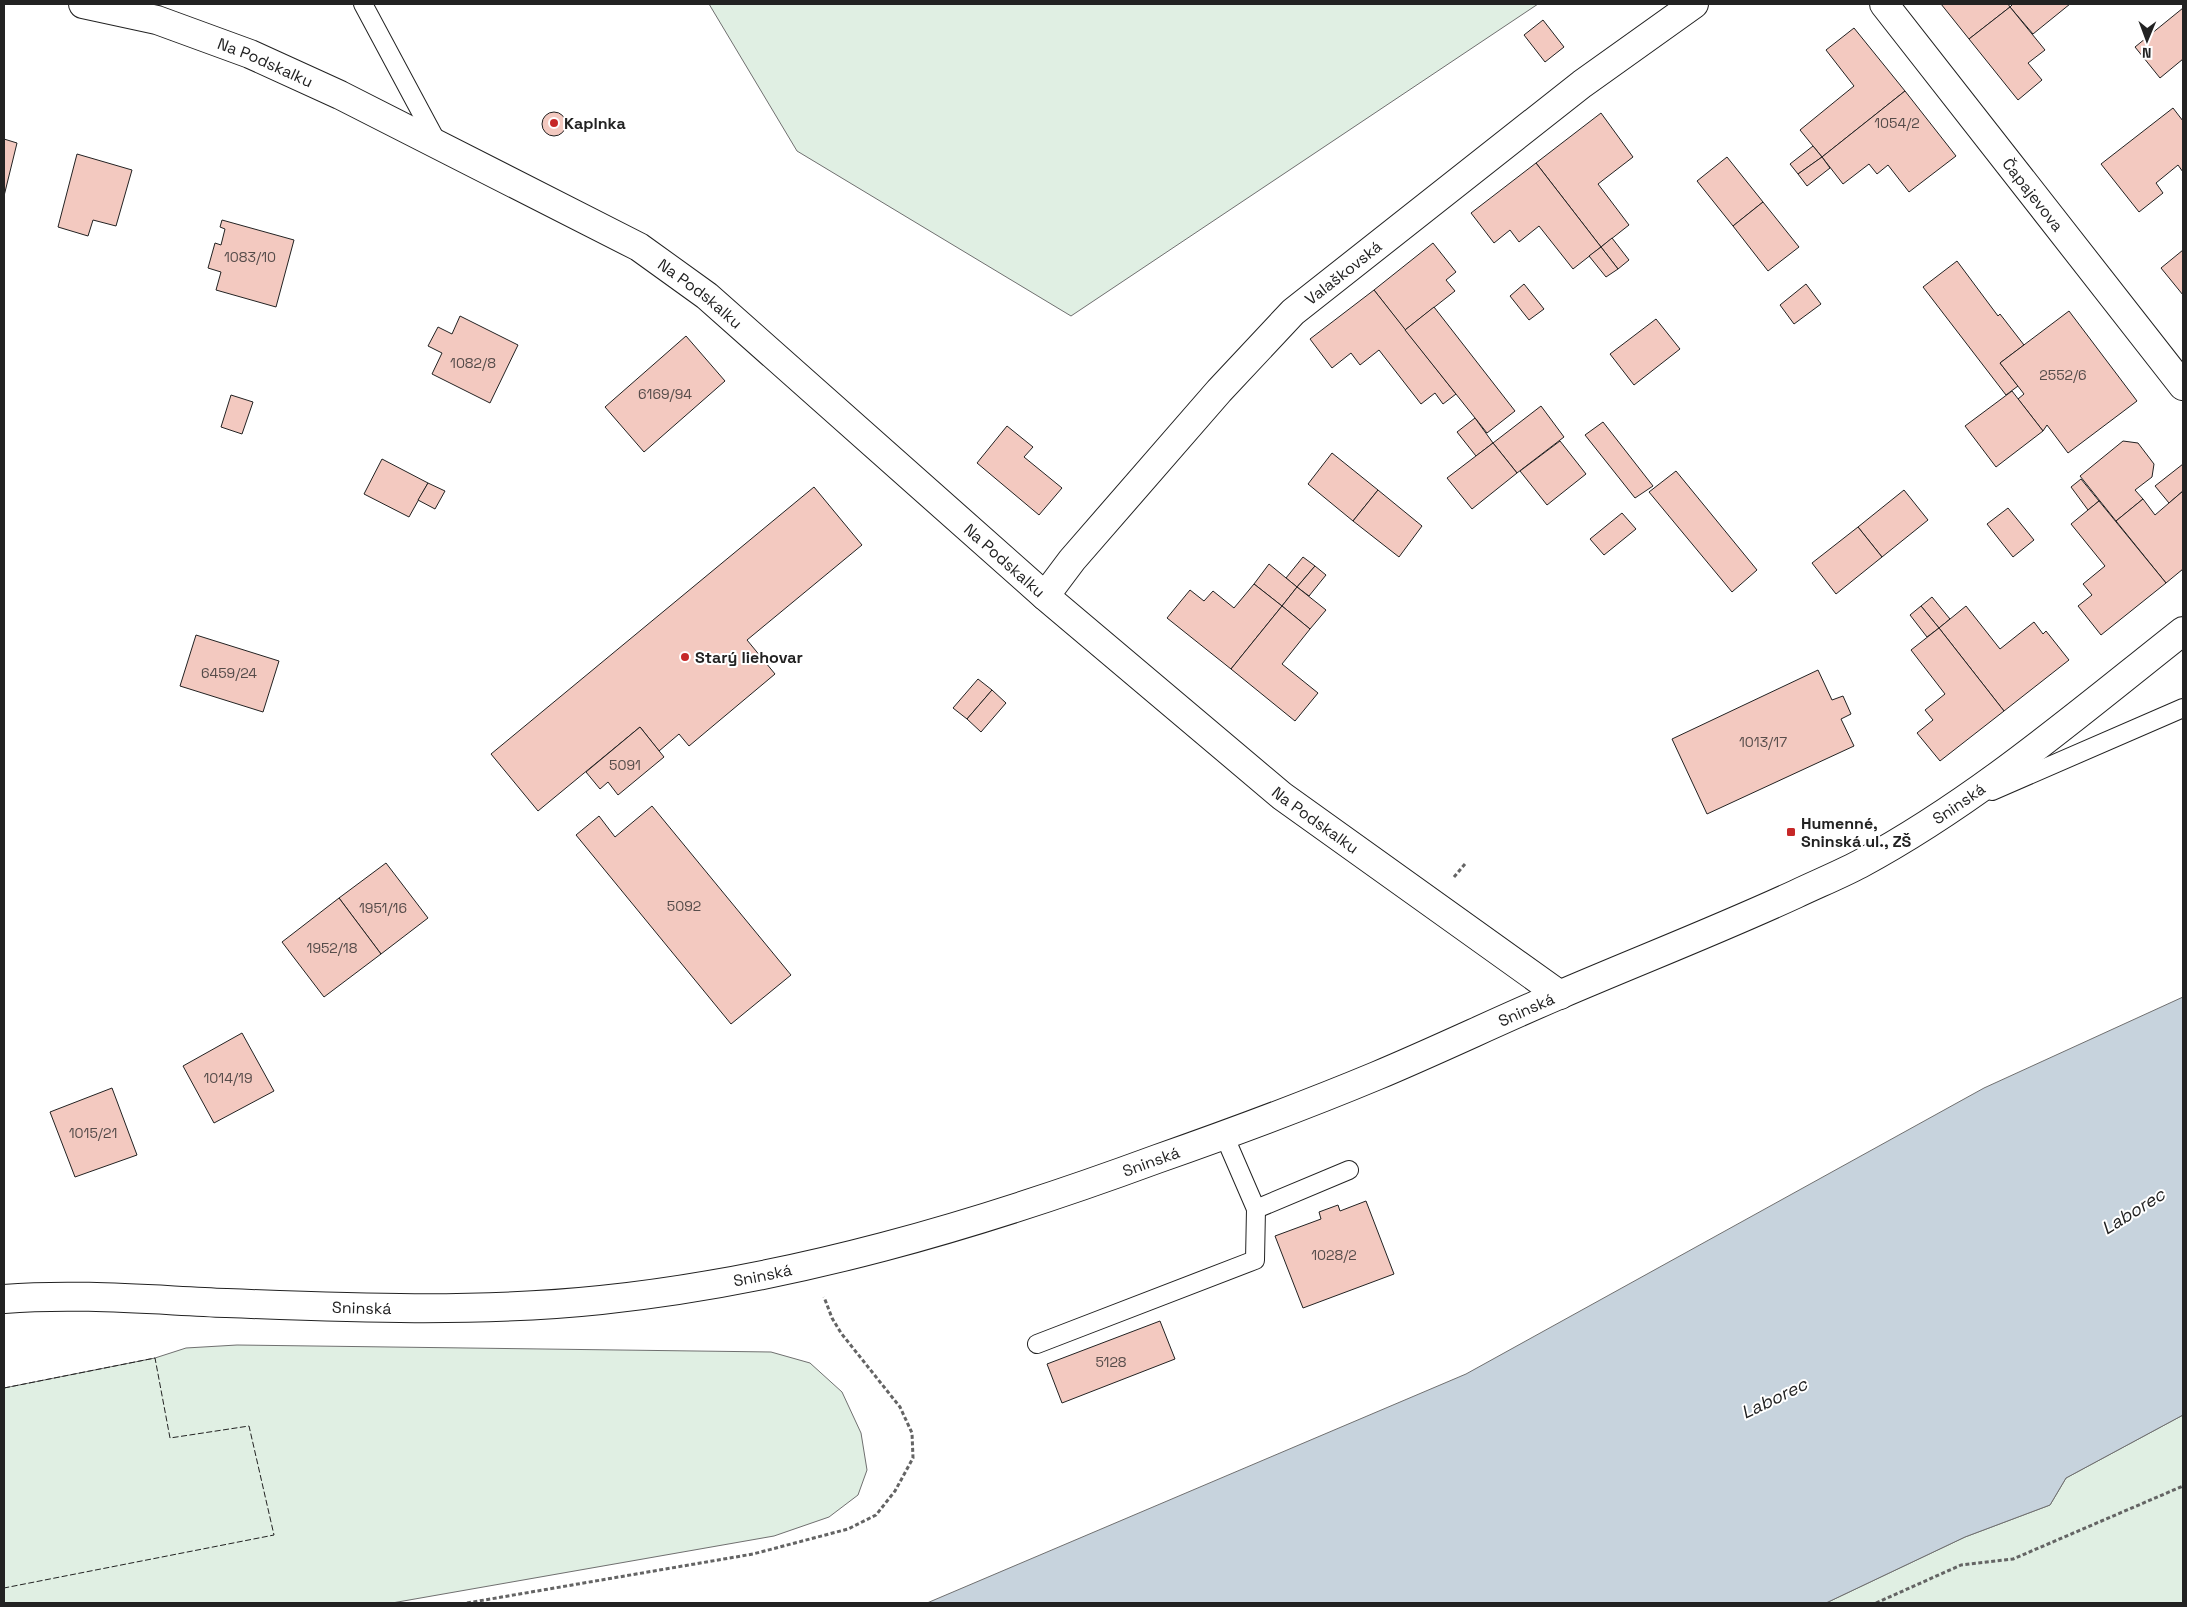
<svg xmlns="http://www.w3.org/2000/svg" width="2187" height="1607" viewBox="0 0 2187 1607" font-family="'Space Grotesk',sans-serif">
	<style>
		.green { fill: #e0efe3; stroke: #6f6f6f }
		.water { fill: #c7d3dd; stroke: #6f6f6f }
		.building { fill: #f3c9c0; stroke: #222 }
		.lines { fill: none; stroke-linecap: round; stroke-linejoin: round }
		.service-casing { stroke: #222; stroke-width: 20 }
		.minor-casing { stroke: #222; stroke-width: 30 }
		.tertiary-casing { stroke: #222; stroke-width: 30 }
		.primary-casing { stroke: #222; stroke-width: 30 }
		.path { stroke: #646464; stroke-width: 3; stroke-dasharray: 4 2.5; stroke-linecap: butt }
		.service { stroke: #fff; stroke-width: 18 }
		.minor { stroke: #fff; stroke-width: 28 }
		.tertiary { stroke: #fff; stroke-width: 28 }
		.primary { stroke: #fff; stroke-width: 28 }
		.fence { stroke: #222; stroke-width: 1; stroke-dasharray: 6 2.5; stroke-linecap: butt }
		.poi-dot { fill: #c62828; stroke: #fff; stroke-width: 2 }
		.labels { text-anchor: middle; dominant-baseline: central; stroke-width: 4; stroke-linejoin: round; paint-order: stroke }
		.number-label { font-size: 14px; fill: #564c4a }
		.street-label { font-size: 16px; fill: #222; stroke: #fff }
		.poi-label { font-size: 16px; font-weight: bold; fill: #222; stroke: #fff; text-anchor: start }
		.water-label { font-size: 18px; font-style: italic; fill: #222; stroke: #fff }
	</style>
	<rect width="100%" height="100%" fill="#fff"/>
	<!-- green -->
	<g class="green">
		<polygon points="709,4 1538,4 1071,316 797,151"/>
		<polygon points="237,1345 771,1352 810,1363 842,1392 861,1433 867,1470 858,1495 829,1517 774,1536 392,1603 4,1603 4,1388 155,1358 186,1348"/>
		<polygon points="2183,1415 2183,1603 1826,1603 1965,1537 2050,1505 2066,1478"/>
	</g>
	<!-- water -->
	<polygon class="water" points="2183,997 2183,1415 2066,1478 2050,1505 1965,1537 1826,1603 927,1603 1466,1374 1984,1088"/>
	<!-- building -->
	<g class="building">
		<polygon points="1941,4 2008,4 2010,7 1969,39"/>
		<polygon points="2013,4 2070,4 2033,34 2010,7"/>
		<polygon points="2010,7 2045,50 2028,63 2042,80 2018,100 1969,39"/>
		<polygon points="2183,8 2183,59 2160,78 2135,47"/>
		<polygon points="1543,20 1564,47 1545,62 1524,35"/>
		<polygon points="1854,28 1905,91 1822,157 1800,130 1854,86 1826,50"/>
		<polygon points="1905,91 1956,156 1909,192 1888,165 1877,174 1869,164 1843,184 1822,157"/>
		<polygon points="2173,108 2183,121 2183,172 2178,165 2156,183 2163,193 2139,212 2101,164"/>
		<circle cx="554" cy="124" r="12"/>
		<polygon points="1601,113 1633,157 1598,184 1629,225 1601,247 1536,163"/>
		<polygon points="4,139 17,143 4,196"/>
		<polygon points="1813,146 1822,157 1798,174 1790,164"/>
		<polygon points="77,154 132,170 116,226 93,220 88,236 58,227"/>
		<polygon points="1727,157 1763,202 1733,226 1697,181"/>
		<polygon points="1822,157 1830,168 1807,186 1798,174"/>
		<polygon points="1536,163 1601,247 1573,269 1539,226 1519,242 1510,230 1494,243 1471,213"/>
		<polygon points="1763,202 1799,247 1768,271 1733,226"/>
		<polygon points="222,220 294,240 276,307 216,290 221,272 208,268 215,243 221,245 225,229 220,227"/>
		<polygon points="1612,238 1629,260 1618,269 1601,247"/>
		<polygon points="1433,243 1456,272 1446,280 1455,291 1405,330 1374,290"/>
		<polygon points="1601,247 1618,269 1606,277 1589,256"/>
		<polygon points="2183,250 2183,295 2161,268"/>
		<polygon points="1957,261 1998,316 2000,314 2024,345 2000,363 2018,386 2006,395 1923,287"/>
		<polygon points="1524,284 1544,309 1529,320 1510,296"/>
		<polygon points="1806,284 1821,304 1794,324 1780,305"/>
		<polygon points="1374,290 1456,394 1443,404 1435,393 1421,404 1379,350 1360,365 1351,353 1332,368 1310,339"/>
		<polygon points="1434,307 1515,411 1487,433 1405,330"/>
		<polygon points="2069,311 2137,401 2068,453 2047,425 2043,431 2018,399 2024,394 2000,363"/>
		<polygon points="460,316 518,345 490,403 432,374 442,353 428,346 438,327 452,334"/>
		<polygon points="1656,319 1680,349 1634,385 1610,354"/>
		<polygon points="686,336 725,381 644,452 605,407"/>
		<polygon points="2012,391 2043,431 1996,467 1965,426"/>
		<polygon points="231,395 253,402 242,434 221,427"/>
		<polygon points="1541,406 1564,437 1517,473 1493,443"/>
		<polygon points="1475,418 1493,443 1476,456 1457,432"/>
		<polygon points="1603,422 1653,486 1635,498 1585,435"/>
		<polygon points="1007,426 1033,447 1024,457 1062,488 1039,515 977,463"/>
		<polygon points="1560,441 1586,474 1547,505 1520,471"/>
		<polygon points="2123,441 2138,443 2154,464 2152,477 2135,490 2143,499 2116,521 2080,476"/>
		<polygon points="1493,443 1517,473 1472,509 1447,478"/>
		<polygon points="1332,453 1378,490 1353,521 1308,484"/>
		<polygon points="382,459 428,483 409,517 364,494"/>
		<polygon points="2183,464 2183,491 2169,503 2155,486"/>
		<polygon points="1676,471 1757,570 1732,592 1649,492"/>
		<polygon points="2081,479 2099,501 2088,510 2071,487"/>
		<polygon points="428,483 445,491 435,509 418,500"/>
		<polygon points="814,487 862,545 747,640 775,674 689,746 679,734 659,751 640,727 538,811 491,754"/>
		<polygon points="1378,490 1422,526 1399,557 1353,521"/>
		<polygon points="1904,490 1928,520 1882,557 1858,527"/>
		<polygon points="2183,491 2183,569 2166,583 2116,521 2143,499 2155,515"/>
		<polygon points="2099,501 2166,583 2101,635 2078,606 2092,595 2083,584 2105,566 2071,524"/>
		<polygon points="2008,508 2034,540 2013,557 1987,524"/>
		<polygon points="1622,513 1636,529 1604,555 1590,539"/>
		<polygon points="1858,527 1882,557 1836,594 1812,563"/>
		<polygon points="1303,557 1315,566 1297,587 1286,578"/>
		<polygon points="1269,564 1297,587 1282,606 1254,584"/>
		<polygon points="1315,566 1326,575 1309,596 1297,587"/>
		<polygon points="1254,584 1282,606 1231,669 1167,618 1190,590 1204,601 1213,591 1234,608"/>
		<polygon points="1297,587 1326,610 1310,629 1282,606"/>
		<polygon points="1932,597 1950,619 1939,628 1921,606"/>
		<polygon points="1282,606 1310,629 1282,664 1318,693 1295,721 1231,669"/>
		<polygon points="1921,606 1939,628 1927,637 1910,615"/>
		<polygon points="1966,606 2000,649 2034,622 2043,634 2046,631 2069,660 2004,711 1939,628"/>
		<polygon points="1939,628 2004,711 1940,761 1917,733 1933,720 1925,710 1945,694 1911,650"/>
		<polygon points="196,635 279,661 263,712 180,686"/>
		<polygon points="1818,670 1832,700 1843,696 1851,714 1841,719 1854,746 1707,814 1672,739"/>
		<polygon points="978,679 992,690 967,719 953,708"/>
		<polygon points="992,690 1006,703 981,732 967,719"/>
		<polygon points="640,727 664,757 618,795 608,782 600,789 586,772"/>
		<polygon points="652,806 791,975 731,1024 576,835 599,816 615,837"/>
		<polygon points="386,863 428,918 381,954 339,898"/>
		<polygon points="339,898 381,954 324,997 282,942"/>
		<polygon points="242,1033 274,1091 214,1123 183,1066"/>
		<polygon points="112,1088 137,1155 75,1177 50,1112"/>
		<polygon points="1366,1201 1394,1274 1303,1308 1275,1236 1321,1219 1319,1212 1338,1205 1340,1211"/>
		<polygon points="1160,1321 1175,1359 1062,1403 1047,1364"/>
	</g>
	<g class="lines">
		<!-- service casing -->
		<g class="service-casing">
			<g id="service">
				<polyline points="363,4 438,144"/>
				<polyline points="1992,791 2183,708"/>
				<polyline points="1256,1209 1349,1170"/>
				<polyline points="1037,1344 1255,1260 1256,1209 1224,1135"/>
			</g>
		</g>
		<!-- minor casing -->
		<g class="minor-casing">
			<g id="minor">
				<path id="s1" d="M1884 4 2183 386"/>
				<path id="s2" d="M1045 596 1072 560 1219 391 1293 312 1582 84 1694 4"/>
			</g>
		</g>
		<!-- tertiary casing -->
		<g class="tertiary-casing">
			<g id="tertiary">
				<path id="s3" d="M83 4 157 20 250 54 340 95 639 247 707 296 1045 596 1282 796 1560 995"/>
			</g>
		</g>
		<!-- primary casing -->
		<g class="primary-casing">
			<g id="primary">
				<path id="s4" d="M4 1299C78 1293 152 1300 226 1303 352 1308 477 1313 601 1300 792 1280 978 1225 1157 1159 1231 1133 1304 1106 1376 1076 1438 1050 1498 1021 1559 995 1638 961 1718 930 1796 894 1817 884 1839 875 1860 864 1977 801 2079 713 2183 631"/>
			</g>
		</g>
		<!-- path -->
		<g class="path">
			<polyline points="1454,877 1465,864"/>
			<polyline points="467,1603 753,1554 848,1529 876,1515 895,1491 913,1458 912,1433 900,1407 841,1333 832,1318 824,1297"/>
			<polyline points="1876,1603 1961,1565 2013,1559 2183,1486"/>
		</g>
		<!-- service -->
		<use href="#service" class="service"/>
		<!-- minor -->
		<use href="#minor" class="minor"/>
		<!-- tertiary -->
		<use href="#tertiary" class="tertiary"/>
		<!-- primary -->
		<use href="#primary" class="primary"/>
		<!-- fence -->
		<polyline class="fence" points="4,1388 155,1358 170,1438 249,1426 274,1535 4,1588"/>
	</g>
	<!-- markers -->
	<g class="poi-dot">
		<circle cx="554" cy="123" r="5"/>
		<circle cx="685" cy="657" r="5"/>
		<rect x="1786" y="827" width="10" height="10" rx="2.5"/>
	</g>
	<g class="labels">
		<!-- number labels -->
		<g class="number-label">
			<text x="1897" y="123">1054/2</text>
			<text x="250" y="257">1083/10</text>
			<text x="473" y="363">1082/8</text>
			<text x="2063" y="375">2552/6</text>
			<text x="665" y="394">6169/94</text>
			<text x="229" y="673">6459/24</text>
			<text x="1763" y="742">1013/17</text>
			<text x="625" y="765">5091</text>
			<text x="684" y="906">5092</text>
			<text x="383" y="908">1951/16</text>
			<text x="332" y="948">1952/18</text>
			<text x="228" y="1078">1014/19</text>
			<text x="93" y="1133">1015/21</text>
			<text x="1334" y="1255">1028/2</text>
			<text x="1111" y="1362">5128</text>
		</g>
		<!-- street labels -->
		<g class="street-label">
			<text stroke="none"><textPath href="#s3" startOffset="192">Na Podskalku</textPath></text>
			<text stroke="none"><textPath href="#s1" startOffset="242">Čapajevova</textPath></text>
			<text stroke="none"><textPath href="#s2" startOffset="441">Valaškovská</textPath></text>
			<text stroke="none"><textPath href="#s3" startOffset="686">Na Podskalku</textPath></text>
			<text stroke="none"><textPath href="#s3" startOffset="1091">Na Podskalku</textPath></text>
			<text stroke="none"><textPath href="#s4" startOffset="2051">Sninská</textPath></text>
			<text stroke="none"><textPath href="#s3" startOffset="1496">Na Podskalku</textPath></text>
			<text stroke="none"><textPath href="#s4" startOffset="1571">Sninská</textPath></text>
			<text stroke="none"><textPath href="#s4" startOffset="1166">Sninská</textPath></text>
			<text stroke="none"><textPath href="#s4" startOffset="761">Sninská</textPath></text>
			<text stroke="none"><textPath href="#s4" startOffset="358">Sninská</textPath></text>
		</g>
		<!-- poi labels -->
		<g class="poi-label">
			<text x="564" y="123">Kaplnka</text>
			<text x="695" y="657">Starý liehovar</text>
			<text x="1801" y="823">Humenné,<tspan x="1801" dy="18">Sninská ul., ZŠ</tspan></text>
		</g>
		<!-- water labels -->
		<g class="water-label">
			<text transform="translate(2133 1211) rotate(-32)">Laborec</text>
			<text transform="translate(1774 1398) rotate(-26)">Laborec</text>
		</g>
	</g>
	<!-- border -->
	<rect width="2187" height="1607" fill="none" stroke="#222222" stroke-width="10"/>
	<!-- north arrow -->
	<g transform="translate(2147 40) rotate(181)" stroke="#ffffff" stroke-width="4" paint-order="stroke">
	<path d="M0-4L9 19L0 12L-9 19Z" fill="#222222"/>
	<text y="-8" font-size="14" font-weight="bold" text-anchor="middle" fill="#222222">N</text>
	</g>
</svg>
